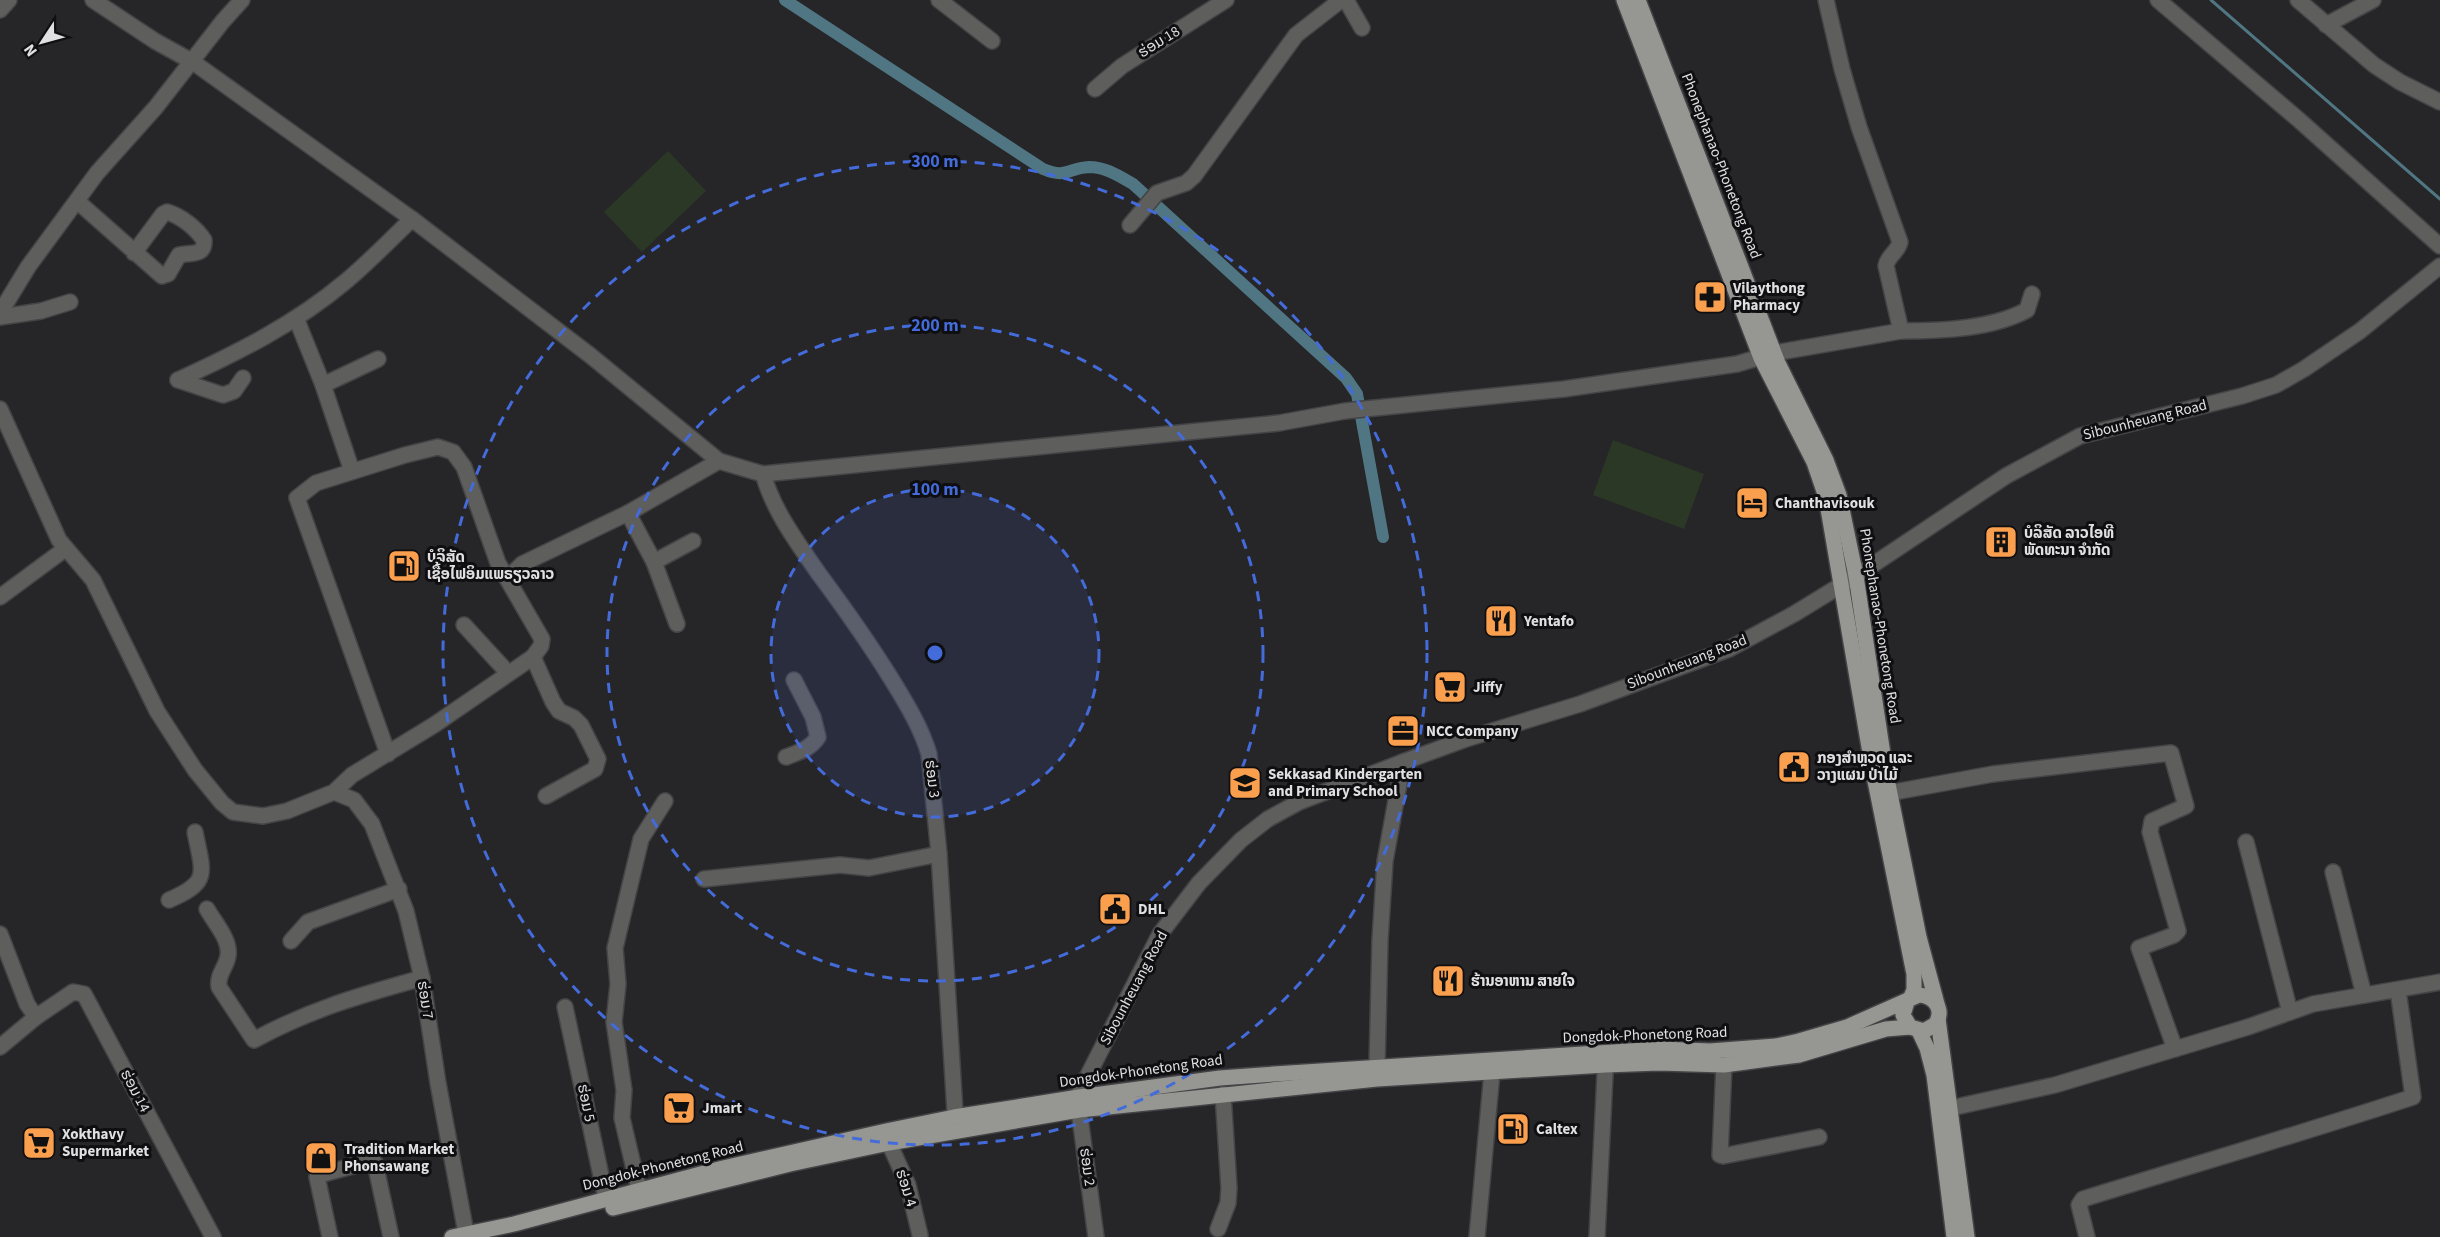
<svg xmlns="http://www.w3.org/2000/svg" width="2440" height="1237" viewBox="0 0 2440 1237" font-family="'Source Sans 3','Noto Sans Lao',sans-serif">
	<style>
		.green { fill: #2c3826 }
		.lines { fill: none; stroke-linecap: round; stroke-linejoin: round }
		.stream { stroke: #4f7682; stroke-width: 3 }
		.canal { stroke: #4f7682; stroke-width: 12 }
		.minor-casing { stroke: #444346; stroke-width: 18 }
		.major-casing { stroke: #444346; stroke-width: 18 }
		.minor { stroke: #5e5e5c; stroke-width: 15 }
		.major { stroke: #969692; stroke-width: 15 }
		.ring { fill: none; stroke: #446bda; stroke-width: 3; stroke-dasharray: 10 8 }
		.labels { text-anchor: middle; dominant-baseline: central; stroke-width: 6; stroke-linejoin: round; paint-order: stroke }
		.street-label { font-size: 15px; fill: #e0dfe1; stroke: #0f0e10 }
		.poi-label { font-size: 15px; font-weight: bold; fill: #e0dfe1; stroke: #0f0e10; text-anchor: start }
		.centre { fill: #446bda; stroke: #0f0e10; stroke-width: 3 }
		.ring-label { font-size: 18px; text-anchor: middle; font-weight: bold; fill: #446bda; stroke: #0f0e10; stroke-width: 6; stroke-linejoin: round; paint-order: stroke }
	</style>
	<rect width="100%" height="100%" fill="#262528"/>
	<!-- green -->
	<g class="green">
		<polygon points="668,151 706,191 642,252 604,212"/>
		<polygon points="1613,440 1704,474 1684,529 1593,495"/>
	</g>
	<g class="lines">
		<!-- stream -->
		<polyline class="stream" points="2211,0 2440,199"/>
		<!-- canal -->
		<path class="canal" d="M785 0 1043 169C1067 179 1067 168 1089 167 1106 167 1119 176 1133 184L1346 378 1357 394 1383 537"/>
		<!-- minor casing -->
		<g class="minor-casing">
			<g id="minor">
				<path d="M93 0 155 41 193 62 412 219 591 356 719 461 763 474 1279 423 1345 411 1564 389 1737 364 1774 353 1901 331 1886 266C1887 256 1898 252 1900 242L1859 127 1842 69 1826 0"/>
				<polyline points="939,0 992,41"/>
				<polyline points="1346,0 1362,28"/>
				<polyline points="2158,0 2299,120 2440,246"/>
				<polyline points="2298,0 2374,65 2400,82 2440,102"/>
				<polyline points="0,10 9,0"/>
				<polyline points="2326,25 2373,0"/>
				<polyline points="1095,89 1122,66 1226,0"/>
				<path d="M77 201 162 276 168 274 179 255C190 252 205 257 204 240 196 228 181 216 167 212L163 214 134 253"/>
				<polyline points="1130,225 1157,193 1186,183 1194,176 1296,35 1341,0"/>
				<polyline points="0,313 28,267 97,173 156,107 223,21 242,0"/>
				<polyline points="0,317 41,311 70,302"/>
				<polyline points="296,318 323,385 352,471"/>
				<path d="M1901 331C1941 331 1992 329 2027 310L2032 294"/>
				<path d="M178 380C237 353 295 324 345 282 368 263 390 240 412 219"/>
				<polyline points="178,380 223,395 234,391 243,378"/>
				<polyline points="323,385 378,359"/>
				<polyline points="0,409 59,540 93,580 157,711 195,770 222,803 233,812 263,816 287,811 334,792 352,775 434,725 533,657 541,646 542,639 498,563 464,467 453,452 438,447 405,455 316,483 297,498 388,754"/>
				<path d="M763 474C774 512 797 542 819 574 845 609 869 643 892 680 906 703 921 727 929 754L939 854 956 1128"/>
				<polyline points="628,513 654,562 677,624"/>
				<polyline points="654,562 693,541"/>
				<polyline points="510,583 516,570 522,564 628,513 719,461"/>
				<polyline points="0,597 65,549"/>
				<polyline points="464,625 508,673"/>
				<polyline points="533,657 553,702 559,711 574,718 581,725 598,759 595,769 546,796"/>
				<path d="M786 757C799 752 810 749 818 737L813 717 794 680"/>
				<polyline points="334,792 354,800 372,824 406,911 422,978 438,1083 466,1233"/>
				<polyline points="1889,793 1993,774 2171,753 2186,806 2152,821 2150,832 2178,931 2174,935 2139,948 2175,1049"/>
				<polyline points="2246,842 2290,1012"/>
				<polyline points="2333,872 2364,995"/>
				<polyline points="704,879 840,865 869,868 939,854"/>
				<path d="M169 900C211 882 203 873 195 832"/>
				<path d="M207 909C214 922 231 940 228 956 226 968 217 974 219 987L254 1040C311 1009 361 995 422 978"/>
				<polyline points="0,934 27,1004 36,1017"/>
				<polyline points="291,941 308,922 399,889"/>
				<polyline points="565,1007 606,1199"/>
				<polyline points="0,1047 36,1017 73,992 84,994 213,1237"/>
				<polyline points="1724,1065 1720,1155 1723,1156 1819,1137"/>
				<polyline points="1377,1066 1380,940 1385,861 1403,762"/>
				<polyline points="1951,1108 2055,1085 2248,1027 2313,1004 2440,982"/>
				<polyline points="889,1143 908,1185 920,1235"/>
				<polyline points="639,1190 622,1118 624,1090 614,1022 618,984 615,948 641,839 665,801"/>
				<polyline points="1218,1229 1228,1203 1229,1188 1223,1094"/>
				<polyline points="330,1237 317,1177 319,1175 371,1161 375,1163 391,1237"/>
				<polyline points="1096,1237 1079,1110 1080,1091 1160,934 1199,883 1241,840 1268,819 1299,802 1403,762 1466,739 1580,704 1729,649 1794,614 1856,576 2006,476 2080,436 2242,396 2276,385 2304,369 2360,331 2440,266"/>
				<polyline points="1477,1237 1493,1061"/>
				<polyline points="1597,1237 1606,1054"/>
				<path d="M2087 1237 2079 1205 2083 1199C2193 1165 2303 1133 2413 1097L2398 990"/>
			</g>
		</g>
		<!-- major casing -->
		<g class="major-casing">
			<g id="major">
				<polyline points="1624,0 1761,358 1814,462 1826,497 1874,776 1914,974 1914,990 1910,999"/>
				<polyline points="1638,0 1778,363 1826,460 1839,495 1856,576 1886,774 1919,937 1937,1004"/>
				<polyline points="1938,1019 1967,1237"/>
				<polyline points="1919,1031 1927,1048 1934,1075 1954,1237"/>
				<polyline points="613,1208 790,1164 889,1143 1079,1110 1377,1079 1605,1065 1659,1063 1724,1065 1799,1055 1886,1029 1910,1027"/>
				<path d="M452 1237 514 1224 723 1168 886 1131 954 1117 1079 1097 1220 1078 1274 1074 1660 1049 1710 1051 1776 1046 1799 1041 1847 1027 1919 995C1935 996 1944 1009 1936 1024L1924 1031 1910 1027 1903 1015 1907 1002"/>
			</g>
		</g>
		<!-- minor -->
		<use href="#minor" class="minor"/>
		<!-- major -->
		<use href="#major" class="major"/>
	</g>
	<!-- distance rings -->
	<circle cx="935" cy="653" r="164" fill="#446bda" fill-opacity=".12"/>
	<g class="ring">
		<circle cx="935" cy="653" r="164"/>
		<circle cx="935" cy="653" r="328"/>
		<circle cx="935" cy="653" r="492"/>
	</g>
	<!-- icons -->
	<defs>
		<g id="pharmacy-square" transform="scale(1.725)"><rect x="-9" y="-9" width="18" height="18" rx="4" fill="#fa9f4e" stroke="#0f0e10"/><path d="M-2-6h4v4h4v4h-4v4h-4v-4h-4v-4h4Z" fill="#111"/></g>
		<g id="hotel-square" transform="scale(1.725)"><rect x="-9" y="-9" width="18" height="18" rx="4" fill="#fa9f4e" stroke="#0f0e10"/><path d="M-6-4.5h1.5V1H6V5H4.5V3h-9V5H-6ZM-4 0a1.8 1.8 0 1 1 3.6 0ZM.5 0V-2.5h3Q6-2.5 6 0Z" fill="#111"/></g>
		<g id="building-square" transform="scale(1.725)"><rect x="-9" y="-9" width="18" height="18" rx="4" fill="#fa9f4e" stroke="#0f0e10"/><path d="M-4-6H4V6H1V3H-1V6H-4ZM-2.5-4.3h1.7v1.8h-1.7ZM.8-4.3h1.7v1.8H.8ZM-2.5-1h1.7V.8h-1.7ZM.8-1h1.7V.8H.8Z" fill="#111"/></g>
		<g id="fuel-square" transform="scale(1.725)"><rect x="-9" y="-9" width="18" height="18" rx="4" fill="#fa9f4e" stroke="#0f0e10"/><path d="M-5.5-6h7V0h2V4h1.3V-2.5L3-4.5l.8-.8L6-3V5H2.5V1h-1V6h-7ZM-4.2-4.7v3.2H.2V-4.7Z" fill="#111"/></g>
		<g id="restaurant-square" transform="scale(1.725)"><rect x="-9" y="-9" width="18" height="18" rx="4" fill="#fa9f4e" stroke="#0f0e10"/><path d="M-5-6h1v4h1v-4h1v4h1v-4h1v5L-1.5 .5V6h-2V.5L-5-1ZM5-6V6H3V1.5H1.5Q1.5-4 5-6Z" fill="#111"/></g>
		<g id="supermarket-square" transform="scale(1.725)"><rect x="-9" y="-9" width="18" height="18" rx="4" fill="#fa9f4e" stroke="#0f0e10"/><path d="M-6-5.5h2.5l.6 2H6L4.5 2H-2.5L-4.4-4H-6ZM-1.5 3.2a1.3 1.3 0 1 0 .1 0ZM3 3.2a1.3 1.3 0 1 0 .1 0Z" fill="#111"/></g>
		<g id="office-square" transform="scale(1.725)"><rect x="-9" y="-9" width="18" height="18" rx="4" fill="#fa9f4e" stroke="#0f0e10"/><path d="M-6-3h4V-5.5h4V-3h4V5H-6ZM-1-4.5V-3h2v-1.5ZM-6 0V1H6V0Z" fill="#111"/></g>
		<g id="civic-square" transform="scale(1.725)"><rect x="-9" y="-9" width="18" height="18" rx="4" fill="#fa9f4e" stroke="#0f0e10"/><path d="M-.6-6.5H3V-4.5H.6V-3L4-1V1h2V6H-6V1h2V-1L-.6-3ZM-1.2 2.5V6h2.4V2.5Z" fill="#111"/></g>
		<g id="school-square" transform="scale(1.725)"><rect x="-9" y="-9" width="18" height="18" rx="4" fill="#fa9f4e" stroke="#0f0e10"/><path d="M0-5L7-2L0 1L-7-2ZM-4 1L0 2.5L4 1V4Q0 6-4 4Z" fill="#111"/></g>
		<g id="shop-square" transform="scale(1.725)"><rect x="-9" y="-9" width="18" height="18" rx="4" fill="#fa9f4e" stroke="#0f0e10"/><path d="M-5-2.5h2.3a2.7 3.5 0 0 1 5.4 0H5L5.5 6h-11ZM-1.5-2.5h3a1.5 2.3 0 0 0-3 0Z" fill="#111"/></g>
	</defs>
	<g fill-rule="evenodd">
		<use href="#pharmacy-square" x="1710" y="297"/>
		<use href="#hotel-square" x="1752" y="503"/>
		<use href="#building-square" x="2001" y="542"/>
		<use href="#fuel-square" x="404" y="566"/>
		<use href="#restaurant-square" x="1501" y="621"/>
		<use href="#supermarket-square" x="1450" y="687"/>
		<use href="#office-square" x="1403" y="731"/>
		<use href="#civic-square" x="1794" y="767"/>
		<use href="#school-square" x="1245" y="783"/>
		<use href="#civic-square" x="1115" y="909"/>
		<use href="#restaurant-square" x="1448" y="981"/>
		<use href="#supermarket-square" x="679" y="1108"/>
		<use href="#fuel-square" x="1513" y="1129"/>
		<use href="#supermarket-square" x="39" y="1143"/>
		<use href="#shop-square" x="321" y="1158"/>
	</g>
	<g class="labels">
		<!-- street labels -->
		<g class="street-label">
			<text transform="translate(1159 42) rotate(-32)">ຮ່ອມ 18</text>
			<text transform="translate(1721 166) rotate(69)">Phonephanao-Phonetong Road</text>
			<text transform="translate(2145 420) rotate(-14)">Sibounheuang Road</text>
			<text transform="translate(1880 626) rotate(81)">Phonephanao-Phonetong Road</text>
			<text transform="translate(1687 662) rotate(-21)">Sibounheuang Road</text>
			<text transform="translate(932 779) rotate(83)">ຮ່ອມ 3</text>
			<text transform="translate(1134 988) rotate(-62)">Sibounheuang Road</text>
			<text transform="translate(425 1000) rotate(81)">ຮ່ອມ 7</text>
			<text transform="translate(1645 1035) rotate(-2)">Dongdok-Phonetong Road</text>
			<text transform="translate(1141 1071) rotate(-8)">Dongdok-Phonetong Road</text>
			<text transform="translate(135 1091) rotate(62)">ຮ່ອມ 14</text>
			<text transform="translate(586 1103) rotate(78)">ຮ່ອມ 5</text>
			<text transform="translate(663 1166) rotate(-14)">Dongdok-Phonetong Road</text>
			<text transform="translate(1087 1167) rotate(82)">ຮ່ອມ 2</text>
			<text transform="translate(906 1188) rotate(72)">ຮ່ອມ 4</text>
		</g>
		<!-- poi labels -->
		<g class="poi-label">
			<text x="1733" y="288">Vilaythong<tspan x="1733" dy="17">Pharmacy</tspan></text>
			<text x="1775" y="503">Chanthavisouk</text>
			<text x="2024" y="533">ບໍລິສັດ ລາວໄອທີ<tspan x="2024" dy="17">ພັດທະນາ ຈຳກັດ</tspan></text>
			<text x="427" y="557">ບໍລິສັດ<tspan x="427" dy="17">ເຊື້ອໄຟອິມແພຣຽວລາວ</tspan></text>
			<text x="1524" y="621">Yentafo</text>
			<text x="1473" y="687">Jiffy</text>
			<text x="1426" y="731">NCC Company</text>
			<text x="1817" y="758">ກອງສໍາຫຼວດ ແລະ<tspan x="1817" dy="17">ວາງແຜນ ປ່າໄມ້</tspan></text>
			<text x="1268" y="774">Sekkasad Kindergarten<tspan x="1268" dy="17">and Primary School</tspan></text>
			<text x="1138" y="909">DHL</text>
			<text x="1471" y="981">ຮ້ານອາຫານ ສາຍໃຈ</text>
			<text x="702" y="1108">Jmart</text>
			<text x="1536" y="1129">Caltex</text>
			<text x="62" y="1134">Xokthavy<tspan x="62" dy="17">Supermarket</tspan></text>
			<text x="344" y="1149">Tradition Market<tspan x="344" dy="17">Phonsawang</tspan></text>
		</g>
	</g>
	<circle cx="935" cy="653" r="9" class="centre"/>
	<g class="ring-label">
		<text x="935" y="167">300 m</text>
		<text x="935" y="331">200 m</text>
		<text x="935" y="495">100 m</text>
	</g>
	<!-- north arrow -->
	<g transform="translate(42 42) rotate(234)" stroke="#0f0e10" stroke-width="4.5" paint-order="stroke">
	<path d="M0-4.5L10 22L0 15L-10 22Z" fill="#e0dfe1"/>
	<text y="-9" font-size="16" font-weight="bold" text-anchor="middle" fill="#e0dfe1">N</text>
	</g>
</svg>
